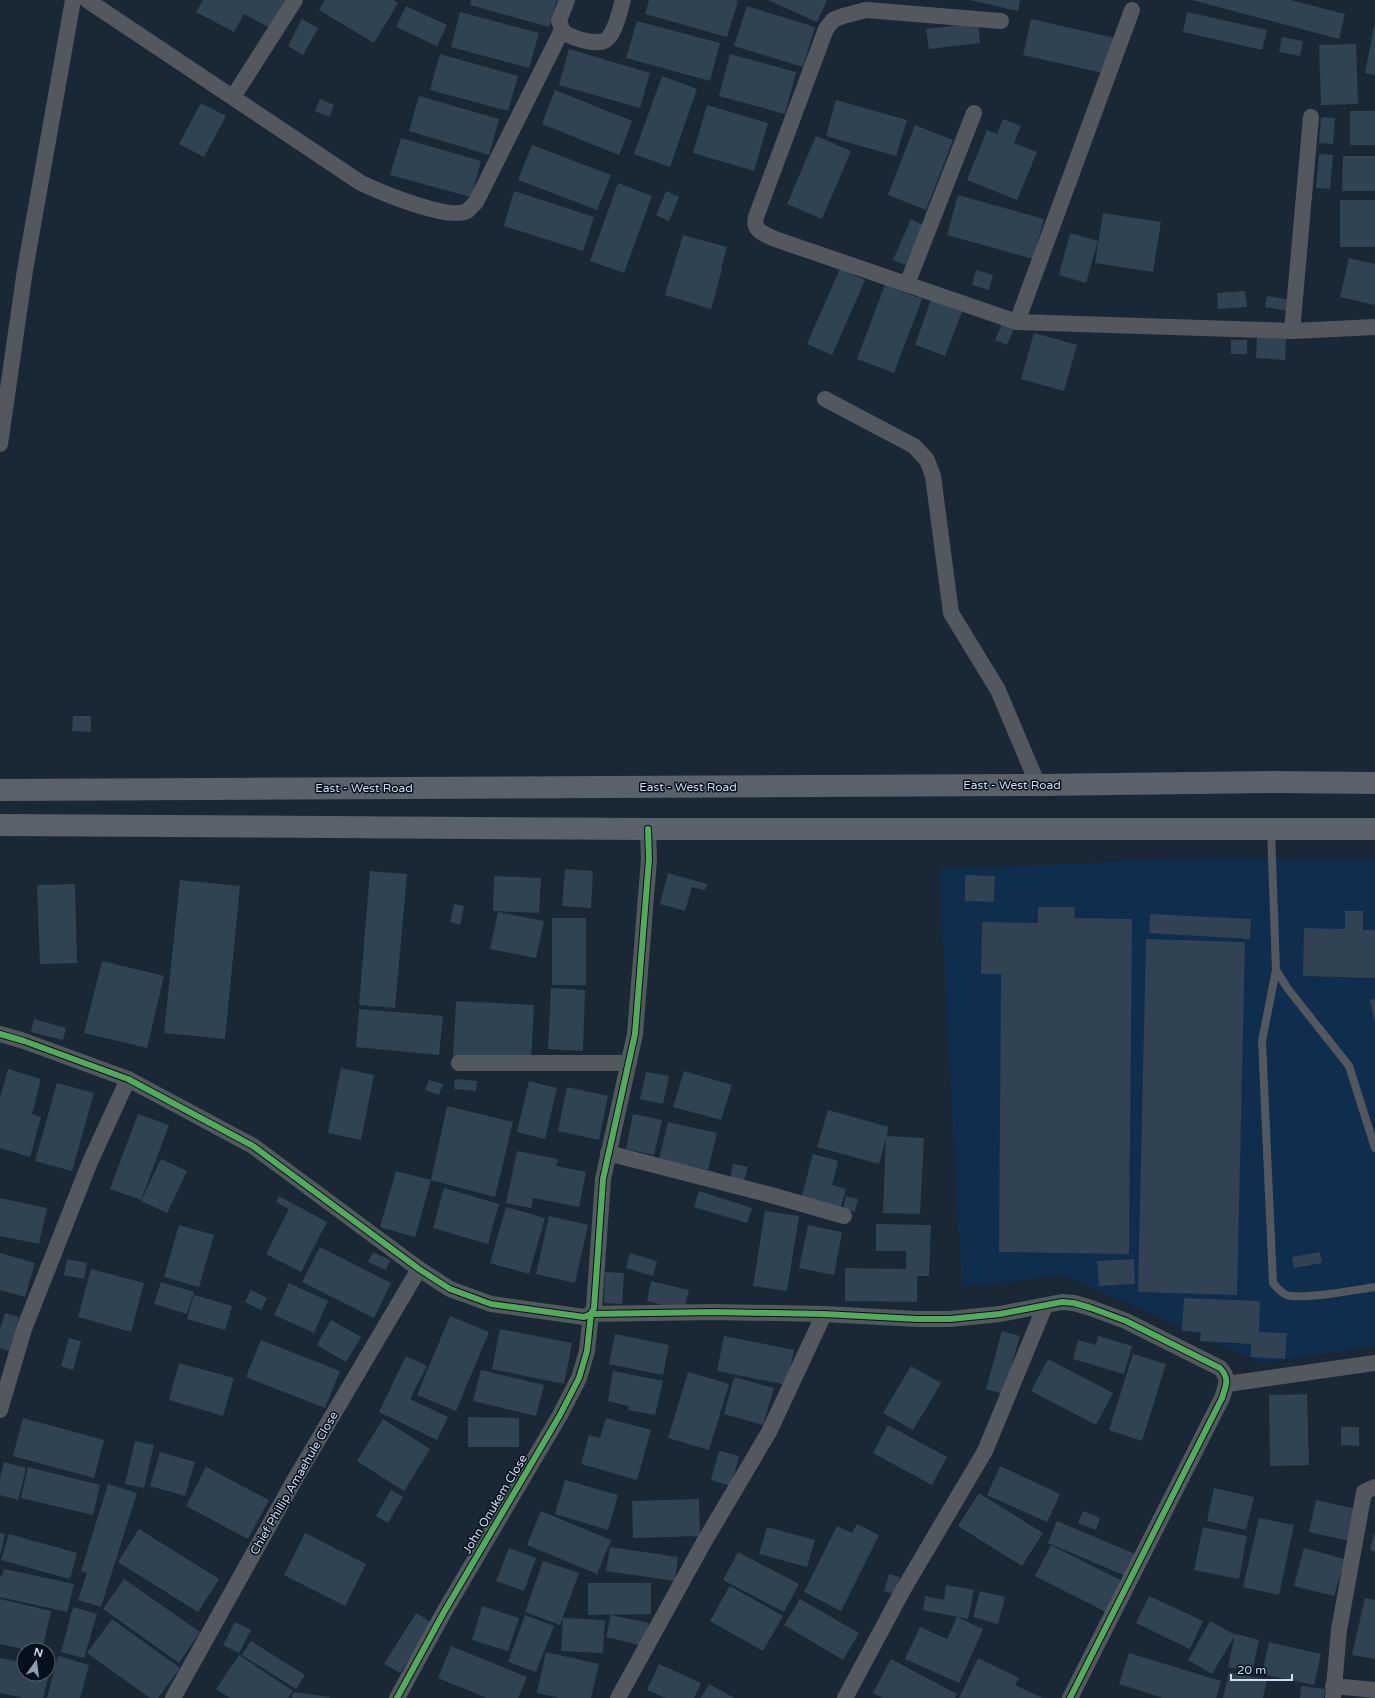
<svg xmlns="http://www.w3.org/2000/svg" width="1375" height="1698" viewBox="0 0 1375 1698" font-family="'Varela Round',sans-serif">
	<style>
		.built { fill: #0f2d4c }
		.building { fill: #314252 }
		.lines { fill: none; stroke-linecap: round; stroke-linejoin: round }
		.lane { stroke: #52585e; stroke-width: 8 }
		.street { stroke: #52585e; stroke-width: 16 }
		.primary { stroke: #59616a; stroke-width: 22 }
		.cycleway-casing { stroke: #06101c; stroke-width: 8 }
		.cycleway { stroke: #51ab58; stroke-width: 6 }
		.labels { text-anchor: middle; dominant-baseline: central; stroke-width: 3; stroke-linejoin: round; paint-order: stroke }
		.street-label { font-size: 12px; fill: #cdddef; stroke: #06101c }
	</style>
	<rect width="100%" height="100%" fill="#1a2836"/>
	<!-- built -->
	<polygon class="built" points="1220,858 1375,860 1375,1346 1262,1363 1064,1275 962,1287 939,869"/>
	<!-- building -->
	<g class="building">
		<polygon points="203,0 286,0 270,28 244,14 234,32 196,12"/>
		<polygon points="325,0 393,0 398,3 374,43 319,10"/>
		<polygon points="471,0 557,0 549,27 470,5"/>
		<polygon points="649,0 732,0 738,1 727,37 645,14"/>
		<polygon points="768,0 827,0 817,22"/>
		<polygon points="969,0 1020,0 1018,11"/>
		<polygon points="1192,0 1290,0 1345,14 1339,39"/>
		<polygon points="406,6 447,25 437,46 396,27"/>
		<polygon points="747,6 815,27 803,67 734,46"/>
		<polygon points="460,12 539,33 529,68 451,47"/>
		<polygon points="1187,12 1267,30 1262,50 1183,32"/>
		<polygon points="302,19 318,28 303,55 288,46"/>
		<polygon points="1031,19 1115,38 1107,74 1023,55"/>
		<polygon points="637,21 720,43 710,81 626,58"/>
		<polygon points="978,23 980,43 929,49 926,29"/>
		<polygon points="1374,27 1375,27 1375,75 1365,73"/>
		<polygon points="1282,37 1303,41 1300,56 1279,52"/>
		<polygon points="1356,44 1358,104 1321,105 1319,45"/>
		<polygon points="569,49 650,73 640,108 559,85"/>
		<polygon points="440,54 518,76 508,111 430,90"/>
		<polygon points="730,54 796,72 785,114 719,96"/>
		<polygon points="662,76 697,89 670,167 634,154"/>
		<polygon points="555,90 632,121 619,155 542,124"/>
		<polygon points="419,96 499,119 489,155 409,131"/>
		<polygon points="320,99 334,105 329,117 315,111"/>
		<polygon points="836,100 907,120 896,156 826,136"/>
		<polygon points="201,103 226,116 204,157 179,144"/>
		<polygon points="707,105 768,123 754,171 693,153"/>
		<rect x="1350" y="111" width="25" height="34"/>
		<polygon points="1321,117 1335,118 1333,144 1319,143"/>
		<polygon points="1003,119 1021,126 1014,143 1037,152 1017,200 967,180 987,130 997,134"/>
		<polygon points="915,125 953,140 926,210 888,195"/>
		<polygon points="816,136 851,151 822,219 787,204"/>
		<polygon points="401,138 481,161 471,197 390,175"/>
		<polygon points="532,145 611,175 597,210 518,180"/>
		<polygon points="1319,154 1333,155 1330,189 1316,188"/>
		<polygon points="1343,156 1375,156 1375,191 1342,191"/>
		<polygon points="618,183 652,196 624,273 590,261"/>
		<polygon points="514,191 594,217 583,251 504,226"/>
		<polygon points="666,191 679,197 669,221 656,215"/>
		<polygon points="958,195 1044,219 1033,259 947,235"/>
		<rect x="1340" y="200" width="35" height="47"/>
		<polygon points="1103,213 1161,222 1153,272 1095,263"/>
		<polygon points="911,219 923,225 905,265 893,260"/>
		<polygon points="1070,233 1098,241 1086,283 1059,275"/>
		<polygon points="683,235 727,247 721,268 722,269 711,309 665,295"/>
		<polygon points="1349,258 1375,264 1375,305 1340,297"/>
		<polygon points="840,269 865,280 832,355 807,344"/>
		<polygon points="976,270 993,275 989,290 972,285"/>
		<polygon points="885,285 922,299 894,373 857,359"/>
		<polygon points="1245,291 1247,307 1218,309 1217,293"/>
		<polygon points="1267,296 1291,300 1288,311 1265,307"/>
		<polygon points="932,297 963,309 945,356 915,345"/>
		<polygon points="1004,319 1016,324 1007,345 995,340"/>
		<polygon points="1034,333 1077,345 1064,391 1021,379"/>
		<polygon points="1257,337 1286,339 1285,360 1256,358"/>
		<rect x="1231" y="340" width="16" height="14"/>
		<polygon points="73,716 91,716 91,732 72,731"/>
		<polygon points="565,869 593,871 591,908 562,906"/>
		<polygon points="370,871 407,874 395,1008 359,1005"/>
		<polygon points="668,873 707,884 705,890 692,887 685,911 660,904"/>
		<polygon points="965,875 995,876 994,902 965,901"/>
		<polygon points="494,876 541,878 539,913 493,911"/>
		<polygon points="180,880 240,886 225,1039 164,1033"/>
		<polygon points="75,884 77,963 40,964 37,885"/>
		<polygon points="454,904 464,906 460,925 450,922"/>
		<polygon points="1038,907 1075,907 1074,918 1132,919 1129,1254 999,1252 1001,974 981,974 982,922 1038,923"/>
		<polygon points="1345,911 1363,911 1363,930 1375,930 1375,978 1303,976 1304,928 1345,929"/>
		<polygon points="498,912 544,921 536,958 490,949"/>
		<polygon points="1150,914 1251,919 1250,939 1149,933"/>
		<rect x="552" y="918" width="34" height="67"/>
		<polygon points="1146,939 1245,942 1237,1295 1138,1292"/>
		<polygon points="102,961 164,976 147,1048 84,1033"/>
		<polygon points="551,988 585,990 583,1051 548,1049"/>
		<polygon points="1375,999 1375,1021 1374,1021 1370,1000"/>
		<polygon points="456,1001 534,1005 531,1061 453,1057"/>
		<polygon points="359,1009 443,1016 439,1055 356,1047"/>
		<polygon points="34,1019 66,1028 63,1040 31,1032"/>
		<polygon points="341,1068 374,1075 361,1140 328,1133"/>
		<polygon points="8,1069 41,1079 32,1114 41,1117 30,1157 0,1148 0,1098"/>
		<polygon points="684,1071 732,1085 721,1120 673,1107"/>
		<polygon points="646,1072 669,1076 663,1104 640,1099"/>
		<polygon points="455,1079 477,1081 476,1091 454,1089"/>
		<polygon points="429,1080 443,1084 439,1095 425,1090"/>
		<polygon points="529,1081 557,1088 545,1139 517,1132"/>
		<polygon points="57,1083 94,1093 72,1171 35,1161"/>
		<polygon points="567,1087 608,1096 599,1140 558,1131"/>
		<polygon points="447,1106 513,1122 495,1197 431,1180"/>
		<polygon points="828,1110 889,1127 879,1164 817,1147"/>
		<polygon points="138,1114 169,1125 141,1200 110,1189"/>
		<polygon points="633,1114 662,1120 654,1155 626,1149"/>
		<polygon points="668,1122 717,1133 708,1170 659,1159"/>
		<polygon points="886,1136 924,1138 920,1214 883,1213"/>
		<polygon points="517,1151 558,1159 556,1166 586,1172 579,1207 533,1198 531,1208 506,1203"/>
		<polygon points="813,1154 838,1161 832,1185 846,1189 840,1210 801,1199"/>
		<polygon points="161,1159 187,1171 167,1213 141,1201"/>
		<polygon points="733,1164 748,1167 744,1181 730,1178"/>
		<polygon points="396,1171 431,1180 415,1237 380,1227"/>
		<polygon points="444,1188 499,1204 488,1244 433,1228"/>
		<polygon points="699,1191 752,1208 747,1223 694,1207"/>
		<polygon points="279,1196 327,1222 301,1272 266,1254 289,1209 276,1202"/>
		<polygon points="846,1196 858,1199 855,1212 843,1209"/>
		<polygon points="0,1198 47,1208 39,1244 0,1236"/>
		<polygon points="506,1207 545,1218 529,1274 490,1263"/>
		<polygon points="765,1211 799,1216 787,1291 753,1286"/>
		<polygon points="549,1216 588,1225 575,1283 536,1274"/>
		<polygon points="876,1224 931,1225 929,1276 917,1276 917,1302 845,1301 845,1268 906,1269 906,1251 876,1251"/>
		<polygon points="179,1225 214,1235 199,1287 164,1277"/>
		<polygon points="808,1225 842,1232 834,1275 799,1268"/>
		<polygon points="320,1247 391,1283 374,1318 302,1282"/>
		<polygon points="373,1252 390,1260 386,1270 368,1262"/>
		<polygon points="1320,1252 1322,1263 1294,1268 1292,1257"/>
		<polygon points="0,1253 35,1263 25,1297 0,1290"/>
		<polygon points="630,1253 657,1261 653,1276 626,1268"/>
		<polygon points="67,1259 87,1263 84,1279 64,1275"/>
		<polygon points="1134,1259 1135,1284 1099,1286 1097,1261"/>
		<polygon points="91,1269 144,1283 131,1332 78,1317"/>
		<polygon points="605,1272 624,1273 622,1304 604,1303"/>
		<polygon points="651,1281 689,1290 684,1310 647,1301"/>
		<polygon points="161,1282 194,1292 187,1314 154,1304"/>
		<polygon points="289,1283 328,1301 314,1333 274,1315"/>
		<polygon points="251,1290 267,1298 261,1310 245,1302"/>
		<polygon points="194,1295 232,1306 225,1330 187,1319"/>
		<polygon points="1184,1298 1260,1301 1259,1332 1287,1333 1285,1359 1251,1357 1251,1344 1200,1341 1201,1332 1182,1331"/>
		<polygon points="5,1313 19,1317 9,1351 0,1348 0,1329"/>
		<polygon points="450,1316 489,1332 456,1411 417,1395"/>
		<polygon points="331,1320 361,1337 346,1362 317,1345"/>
		<polygon points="500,1329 572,1343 564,1384 492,1369"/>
		<polygon points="1002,1331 1020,1336 1003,1394 986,1389"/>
		<polygon points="615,1334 669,1345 663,1375 609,1364"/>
		<polygon points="724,1336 794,1350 787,1385 717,1371"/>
		<polygon points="1098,1336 1132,1346 1124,1374 1073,1359 1078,1340 1096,1345"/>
		<polygon points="69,1338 81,1341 73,1370 61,1366"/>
		<polygon points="261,1340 340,1371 325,1408 246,1377"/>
		<polygon points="1133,1354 1166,1364 1142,1441 1109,1430"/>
		<polygon points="406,1356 427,1366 410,1399 448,1417 437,1440 379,1412"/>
		<polygon points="1048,1359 1113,1393 1096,1425 1031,1391"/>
		<polygon points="179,1363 234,1378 223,1416 169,1400"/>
		<polygon points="911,1366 941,1383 913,1430 883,1413"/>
		<polygon points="481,1370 544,1385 536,1416 473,1401"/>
		<polygon points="613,1371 663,1381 655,1415 628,1410 629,1406 608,1401"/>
		<polygon points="688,1372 729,1384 709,1450 668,1438"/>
		<polygon points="734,1377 774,1388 763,1425 724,1414"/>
		<polygon points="1307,1394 1309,1465 1270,1466 1269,1395"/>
		<polygon points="468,1417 519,1418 519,1447 468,1447"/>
		<polygon points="23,1418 104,1440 94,1478 13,1456"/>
		<polygon points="606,1418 651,1430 637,1480 581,1464 589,1435 600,1438"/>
		<polygon points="383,1419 430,1449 404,1491 357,1461"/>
		<polygon points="888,1425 947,1457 932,1485 873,1453"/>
		<polygon points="1341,1427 1359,1427 1359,1446 1341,1445"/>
		<polygon points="135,1441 154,1445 144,1488 125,1484"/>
		<polygon points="719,1451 739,1456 731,1486 711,1480"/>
		<polygon points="160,1452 195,1462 185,1496 150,1486"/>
		<polygon points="4,1462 26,1468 18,1500 0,1495 0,1478"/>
		<polygon points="1000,1466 1060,1494 1047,1522 987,1495"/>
		<polygon points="28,1467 100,1485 93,1515 21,1498"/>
		<polygon points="206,1467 269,1500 248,1539 186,1506"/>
		<polygon points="565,1480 618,1495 608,1530 555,1514"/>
		<polygon points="108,1484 137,1493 101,1607 78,1600 87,1573 81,1571"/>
		<polygon points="1214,1488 1254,1497 1246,1530 1207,1521"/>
		<polygon points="391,1490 403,1497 388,1523 376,1516"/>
		<polygon points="979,1493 1043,1533 1022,1566 958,1526"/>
		<polygon points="699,1499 700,1536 633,1538 632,1501"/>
		<polygon points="1316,1500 1356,1509 1349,1541 1309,1532"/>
		<polygon points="541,1511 611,1540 597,1574 527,1545"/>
		<polygon points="1083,1511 1100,1518 1096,1530 1078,1523"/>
		<polygon points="1259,1518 1294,1525 1279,1595 1243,1587"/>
		<polygon points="1057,1521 1135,1554 1126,1576 1048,1543"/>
		<polygon points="857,1524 879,1535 841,1611 804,1592 837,1526 852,1533"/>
		<polygon points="767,1527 815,1540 807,1567 759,1554"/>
		<polygon points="1203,1527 1247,1536 1239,1579 1194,1570"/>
		<polygon points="139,1529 219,1579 198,1612 118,1562"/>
		<polygon points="0,1533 5,1534 1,1553 0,1553"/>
		<polygon points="305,1533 366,1564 345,1606 284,1575"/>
		<polygon points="1374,1533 1375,1533 1375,1552 1370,1550"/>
		<polygon points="9,1534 77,1553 70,1579 1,1560"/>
		<polygon points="1051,1545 1122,1581 1106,1612 1035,1576"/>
		<polygon points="610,1547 678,1557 675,1581 606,1571"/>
		<polygon points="509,1548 536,1558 524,1591 496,1581"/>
		<polygon points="1304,1548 1345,1559 1334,1596 1294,1586"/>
		<polygon points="738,1552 799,1584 784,1612 723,1580"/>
		<polygon points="543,1561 579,1573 560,1625 525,1612"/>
		<polygon points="4,1569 74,1584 67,1612 0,1597 0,1576 2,1576"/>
		<polygon points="889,1574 900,1577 894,1594 884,1591"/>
		<polygon points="124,1579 200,1632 179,1663 103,1609"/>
		<polygon points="588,1583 651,1583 651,1614 588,1615"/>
		<polygon points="946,1585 974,1590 968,1619 923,1610 925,1596 944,1600"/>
		<polygon points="730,1586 783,1616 763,1651 710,1621"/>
		<polygon points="980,1591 1005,1597 998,1624 973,1617"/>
		<polygon points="1149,1596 1203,1621 1190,1649 1136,1623"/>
		<polygon points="1365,1598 1375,1600 1375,1659 1352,1655"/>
		<polygon points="0,1599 51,1611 42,1650 26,1650 0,1644"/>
		<polygon points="800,1599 859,1633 843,1660 784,1625"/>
		<polygon points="482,1606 519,1618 508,1651 472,1640"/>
		<polygon points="73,1607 97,1614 84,1658 61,1652"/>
		<polygon points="416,1613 432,1623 400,1673 384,1664"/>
		<polygon points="525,1615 554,1626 536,1672 508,1662"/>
		<polygon points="611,1615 649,1623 643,1646 606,1637"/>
		<polygon points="957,1617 983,1629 959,1683 905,1659 920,1627 947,1639"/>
		<polygon points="563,1618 605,1620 603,1653 561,1651"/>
		<polygon points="112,1619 180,1668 158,1698 150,1698 87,1653"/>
		<polygon points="1210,1621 1235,1635 1212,1674 1188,1660"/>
		<polygon points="235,1622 251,1630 239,1653 223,1645"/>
		<polygon points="1235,1634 1259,1640 1252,1672 1228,1667"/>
		<polygon points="251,1641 305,1675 296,1689 242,1655"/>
		<polygon points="1269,1642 1321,1654 1314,1685 1262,1674"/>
		<polygon points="451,1646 527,1677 518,1698 487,1698 438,1678"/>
		<polygon points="546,1652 599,1664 591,1698 560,1698 537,1693"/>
		<polygon points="1129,1653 1221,1681 1216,1698 1163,1698 1119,1684"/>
		<polygon points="239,1655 293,1691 288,1698 230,1698 216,1689"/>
		<polygon points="58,1656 89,1665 80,1698 47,1698"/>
		<polygon points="0,1658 24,1663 24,1674 49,1674 43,1698 24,1698 0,1693"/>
		<polygon points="978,1658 1019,1678 1015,1685 1043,1698 959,1698"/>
		<polygon points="891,1659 957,1694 955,1698 883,1698 873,1693"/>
		<polygon points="659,1664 701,1683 694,1698 665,1698 647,1690"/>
		<polygon points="1229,1672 1267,1680 1263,1698 1223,1698"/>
		<polygon points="709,1684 734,1698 701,1698"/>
		<polygon points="1301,1686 1325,1689 1324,1698 1300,1698"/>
		<polygon points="293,1692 330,1697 330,1698 292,1698"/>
	</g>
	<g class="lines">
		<!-- lane -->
		<g class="lane">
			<path d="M1271 830 1276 970 1262 1041 1273 1283C1277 1288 1281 1293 1287 1295 1303 1300 1355 1290 1375 1287"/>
			<polyline points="1276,970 1288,989 1349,1066 1375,1148"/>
		</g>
		<!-- street -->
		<g class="street">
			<path d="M87 0 361 183C380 192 449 221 467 211 470 209 473 205 476 202L562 30"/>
			<path d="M567 0 559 21C560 23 561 27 562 30 568 38 597 46 606 40 616 32 619 12 623 0"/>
			<path d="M1001 21 866 10 843 16 833 20 826 29 756 217C752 231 765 234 775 239L1017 322 1292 331 1375 327"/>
			<polyline points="233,97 295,0"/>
			<polyline points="907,284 974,113"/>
			<polyline points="1017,322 1132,10"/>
			<polyline points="1292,331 1311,117"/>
			<polyline points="825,399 914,446 927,460 933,476 951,613 998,690 1038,785"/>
			<polyline points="0,444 25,270 73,0"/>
			<polyline points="0,1034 24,1041 128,1079 253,1146 419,1269 450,1289 491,1304 584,1317 591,1314 594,1308 603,1179 635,1034 649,859 648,829"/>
			<polyline points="459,1063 629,1063"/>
			<polyline points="608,1153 771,1195 844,1216"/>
			<polyline points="1227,1384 1375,1363"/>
			<polyline points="0,1410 24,1329 90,1162 128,1079"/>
			<polyline points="1333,1686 1375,1690"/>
			<polyline points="173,1698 295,1479 419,1269"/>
			<path d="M397 1698 444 1612 560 1415 579 1378 587 1351 591 1314 714 1312 824 1314 917 1319H950L1000 1314 1062 1302 1074 1303 1091 1308 1126 1321 1220 1368C1230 1379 1226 1385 1222 1398L1070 1698"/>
			<polyline points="618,1698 704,1542 769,1432 824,1314"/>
			<polyline points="845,1698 903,1590 985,1451 1045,1306"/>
			<polyline points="1333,1698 1339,1630 1364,1492 1375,1487"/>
		</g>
		<!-- primary -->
		<g class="primary">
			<polyline points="0,790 1038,785 1273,782 1375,783"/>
			<polyline points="0,825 648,829 1375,829"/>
		</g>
		<!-- cycleway casing -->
		<g class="cycleway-casing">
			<g id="cycleway">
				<polyline points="0,1034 24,1041 128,1079 253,1146 419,1269 450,1289 491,1304 584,1317 591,1314 594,1308 603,1179 635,1034 649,859 648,829"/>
				<path d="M397 1698 444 1612 560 1415 579 1378 587 1351 591 1314 714 1312 824 1314 917 1319H950L1000 1314 1062 1302 1074 1303 1091 1308 1126 1321 1220 1368C1230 1379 1226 1385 1222 1398L1070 1698"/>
			</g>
		</g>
		<!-- cycleway -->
		<use href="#cycleway" class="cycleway"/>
	</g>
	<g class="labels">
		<!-- street labels -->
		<g class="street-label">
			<text x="1012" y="785">East - West Road</text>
			<text x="688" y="787">East - West Road</text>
			<text x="364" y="788">East - West Road</text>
			<text transform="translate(294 1483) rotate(-60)">Chief Phillip Amaehule Close</text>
			<text transform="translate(495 1504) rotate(-59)">John Onukem Close</text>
		</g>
	</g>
	<!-- north arrow -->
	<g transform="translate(36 1662) rotate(14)"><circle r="19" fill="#06101c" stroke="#566270"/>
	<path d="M0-3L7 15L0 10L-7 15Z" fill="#8e9eae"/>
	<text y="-6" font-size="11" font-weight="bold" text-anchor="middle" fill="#cdddef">N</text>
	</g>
	<!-- scale -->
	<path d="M1231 1674v6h61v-6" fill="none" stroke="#cdddef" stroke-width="2"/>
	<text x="1237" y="1674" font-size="12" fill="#cdddef" stroke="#06101c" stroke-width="3" paint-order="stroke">20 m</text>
</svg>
